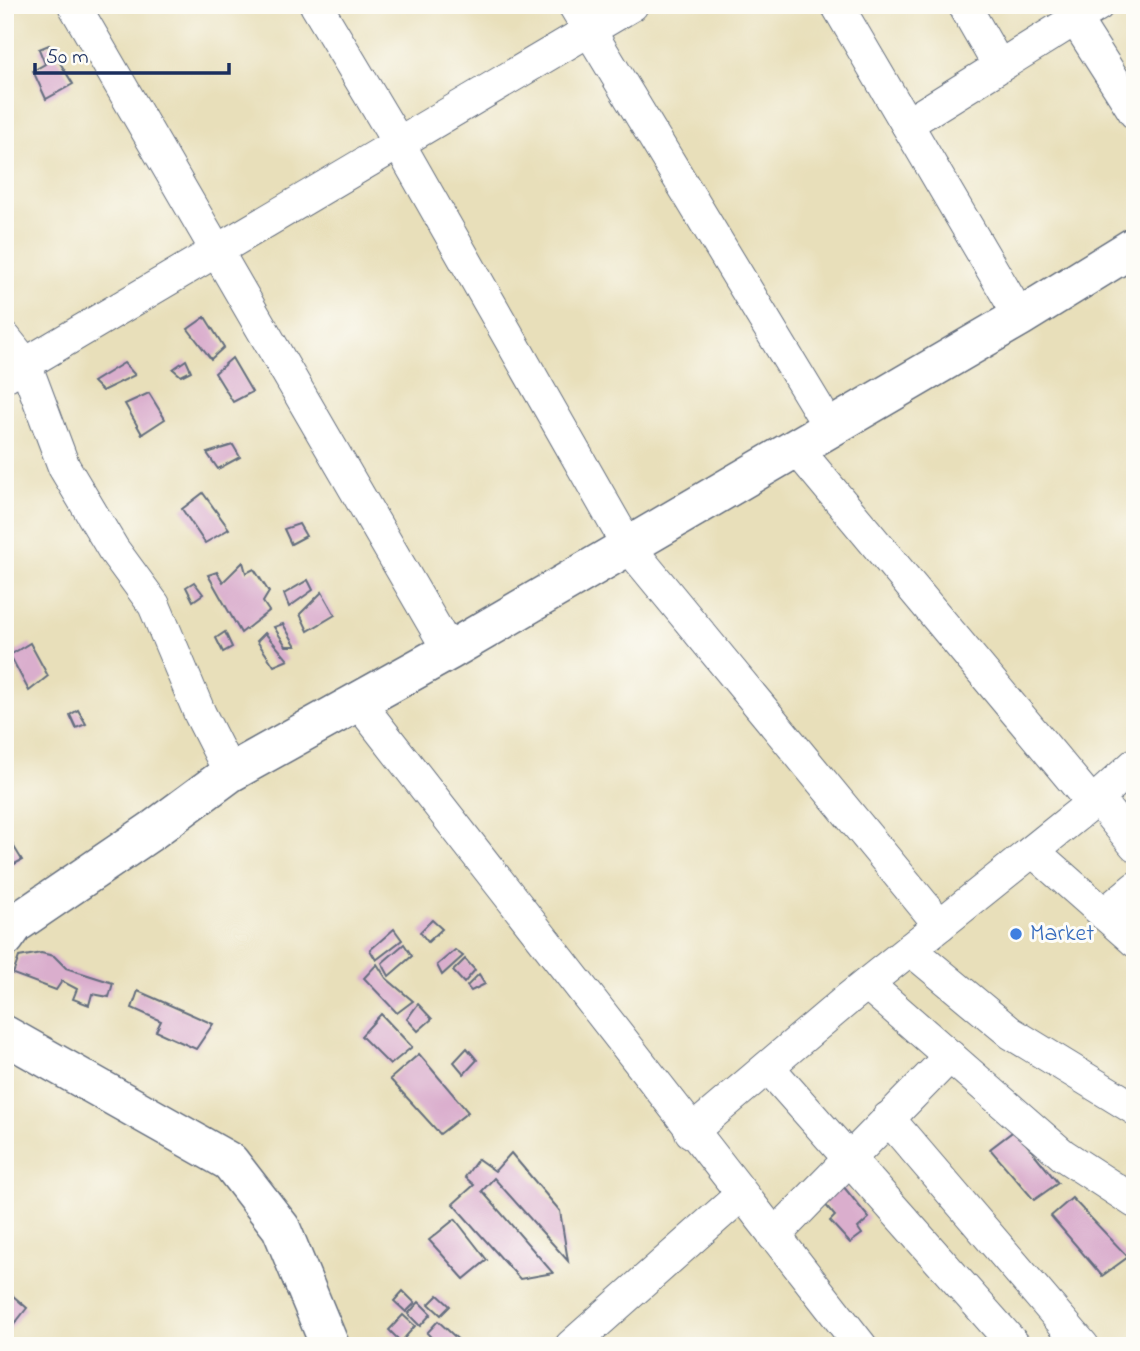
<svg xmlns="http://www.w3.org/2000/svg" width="1140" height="1351" viewBox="0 0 1140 1351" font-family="'Indie Flower',sans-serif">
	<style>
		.building { fill: #daaecd }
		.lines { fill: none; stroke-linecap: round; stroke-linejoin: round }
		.street-casing { stroke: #636d7e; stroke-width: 34 }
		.secondary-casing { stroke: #636d7e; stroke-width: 41 }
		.street { stroke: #fff; stroke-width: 32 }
		.secondary { stroke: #fff; stroke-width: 38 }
		.shop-dot { fill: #3f7fe0; stroke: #fdfcf7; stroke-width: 2.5 }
		.labels { text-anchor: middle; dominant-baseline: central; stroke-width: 6; stroke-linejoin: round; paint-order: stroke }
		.shop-label { font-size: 24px; fill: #366cbe; stroke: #fdfcf7; text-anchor: start }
	</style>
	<rect width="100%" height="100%" fill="#fdfcf7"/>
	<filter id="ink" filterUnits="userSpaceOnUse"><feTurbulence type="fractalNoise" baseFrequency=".0143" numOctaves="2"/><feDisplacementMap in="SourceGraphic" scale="14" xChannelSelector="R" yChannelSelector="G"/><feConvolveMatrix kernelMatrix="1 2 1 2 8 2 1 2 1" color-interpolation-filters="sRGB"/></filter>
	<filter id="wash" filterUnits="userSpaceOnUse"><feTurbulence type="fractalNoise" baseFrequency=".00686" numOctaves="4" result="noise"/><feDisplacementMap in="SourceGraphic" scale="28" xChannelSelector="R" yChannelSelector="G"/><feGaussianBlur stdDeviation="1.57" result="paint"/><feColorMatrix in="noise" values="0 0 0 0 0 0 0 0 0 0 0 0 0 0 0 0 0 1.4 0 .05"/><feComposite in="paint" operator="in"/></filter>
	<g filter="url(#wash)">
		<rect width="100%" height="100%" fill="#e8dfba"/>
		<g id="blocks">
			<!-- building -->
			<g class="building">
				<polygon points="49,45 73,84 46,99 33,71 45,64 39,49"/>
				<polygon points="205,317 224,347 211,359 188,329"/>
				<polygon points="232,358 252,392 233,402 215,373"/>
				<polygon points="186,360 191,371 181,376 173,369"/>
				<polygon points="124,363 135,375 102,391 93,382"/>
				<polygon points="149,393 165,419 142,434 125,404"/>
				<polygon points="233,445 240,457 218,469 207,453"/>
				<polygon points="203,493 229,529 205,543 182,509"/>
				<polygon points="299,524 306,536 291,544 284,529"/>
				<polygon points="243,562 246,573 254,569 269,592 263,602 269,611 241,633 208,575 217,572 223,582"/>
				<polygon points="308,580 313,590 289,607 284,594"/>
				<polygon points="194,582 203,594 193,601 186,587"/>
				<polygon points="322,592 335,615 308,631 300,614"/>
				<polygon points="283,624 296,646 286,646 274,627"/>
				<polygon points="225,632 232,647 223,652 216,638"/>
				<polygon points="265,633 288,660 274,666 257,641"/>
				<polygon points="30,643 48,676 29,691 10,655"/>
				<polygon points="78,710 86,724 76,728 70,715"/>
				<polygon points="5,832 22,860 5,869"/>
				<polygon points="432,920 442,929 428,942 420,932"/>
				<polygon points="394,929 402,940 376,960 370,950"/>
				<polygon points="404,944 412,956 389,976 382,963"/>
				<polygon points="455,950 463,956 442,975 437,965"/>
				<polygon points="41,953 54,956 66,968 113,983 109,997 92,994 89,1005 73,999 77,989 62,981 56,990 13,974 19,957"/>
				<polygon points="465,959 475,970 464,983 453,971"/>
				<polygon points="377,964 386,978 413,1001 397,1013 364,978"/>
				<polygon points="479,974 485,984 471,991 467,986"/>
				<polygon points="138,991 213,1024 196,1049 156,1031 161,1021 132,1008"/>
				<polygon points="418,1004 432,1019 418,1031 407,1019"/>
				<polygon points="381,1014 412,1047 390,1065 361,1036"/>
				<polygon points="467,1048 477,1060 464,1074 454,1062"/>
				<polygon points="419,1054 468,1112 440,1134 390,1079"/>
				<polygon points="1015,1130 1058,1183 1034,1200 990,1149"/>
				<polygon points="511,1153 560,1211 568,1261 494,1178 482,1191 553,1273 520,1279 453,1204 474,1185 465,1177 478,1159 495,1171"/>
				<polygon points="843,1186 869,1218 858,1228 862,1234 850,1243 830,1221 835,1216 823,1202"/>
				<polygon points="1072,1198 1128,1257 1102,1276 1051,1216"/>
				<polygon points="455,1219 487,1260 464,1279 429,1240"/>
				<polygon points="5,1289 27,1308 5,1336"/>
				<polygon points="403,1291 415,1303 406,1312 394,1301"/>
				<polygon points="438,1295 450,1306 441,1315 429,1304"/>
				<polygon points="419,1302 431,1314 420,1326 408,1314"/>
				<polygon points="403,1315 415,1326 401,1342 389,1330"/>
				<polygon points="438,1321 465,1346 439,1346 427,1333"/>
			</g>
		</g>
	</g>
	<g filter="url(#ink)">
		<use href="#blocks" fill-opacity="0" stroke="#636d7e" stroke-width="2"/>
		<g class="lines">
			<!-- street casing -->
			<g class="street-casing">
				<g id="street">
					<polyline points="74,5 449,651"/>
					<polyline points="316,5 399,144 628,546 940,925"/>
					<polyline points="574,5 830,428"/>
					<polyline points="837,5 1020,317"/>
					<polyline points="964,5 999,66"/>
					<polyline points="1075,19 1135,113"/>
					<polyline points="907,124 1098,5"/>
					<polyline points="5,338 25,363 64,467 113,549 154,605 200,714 230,773"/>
					<polyline points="5,376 632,5"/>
					<polyline points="796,448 1092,803"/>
					<polyline points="359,703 861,1346"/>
					<polyline points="1097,799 1135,845"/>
					<polyline points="1033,851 1135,941"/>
					<polyline points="1104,914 1135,888"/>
					<polyline points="910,949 1011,1033 1135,1109"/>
					<polyline points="867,984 1063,1155 1135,1202"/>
					<polyline points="768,1067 1015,1346"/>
					<polyline points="888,1118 1083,1346"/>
					<polyline points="691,1132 849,998 1092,803 1135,764"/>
					<polyline points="774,1236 950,1056"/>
					<polyline points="571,1346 741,1195"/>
				</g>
			</g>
			<!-- secondary casing -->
			<g class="secondary-casing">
				<g id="secondary">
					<polyline points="5,938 15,924 153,830 230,773 449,651 1020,317 1135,246"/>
					<polyline points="5,1035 230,1162 281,1228 330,1346"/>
				</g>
			</g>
			<!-- street -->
			<use href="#street" class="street"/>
			<!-- secondary -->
			<use href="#secondary" class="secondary"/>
		</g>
	</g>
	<!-- markers -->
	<circle class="shop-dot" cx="1016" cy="934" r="7"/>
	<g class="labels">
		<!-- shop labels -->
		<g class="shop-label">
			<text x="1030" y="934">Market</text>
		</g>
	</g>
	<!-- margin -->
	<rect width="1140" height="1351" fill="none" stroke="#fdfcf7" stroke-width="28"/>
	<!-- scale -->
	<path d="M35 63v10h194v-10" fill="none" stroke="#1b2f5e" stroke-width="3.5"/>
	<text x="46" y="63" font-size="21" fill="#1b2f5e" stroke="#fdfcf7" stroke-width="5" paint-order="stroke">50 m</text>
</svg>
